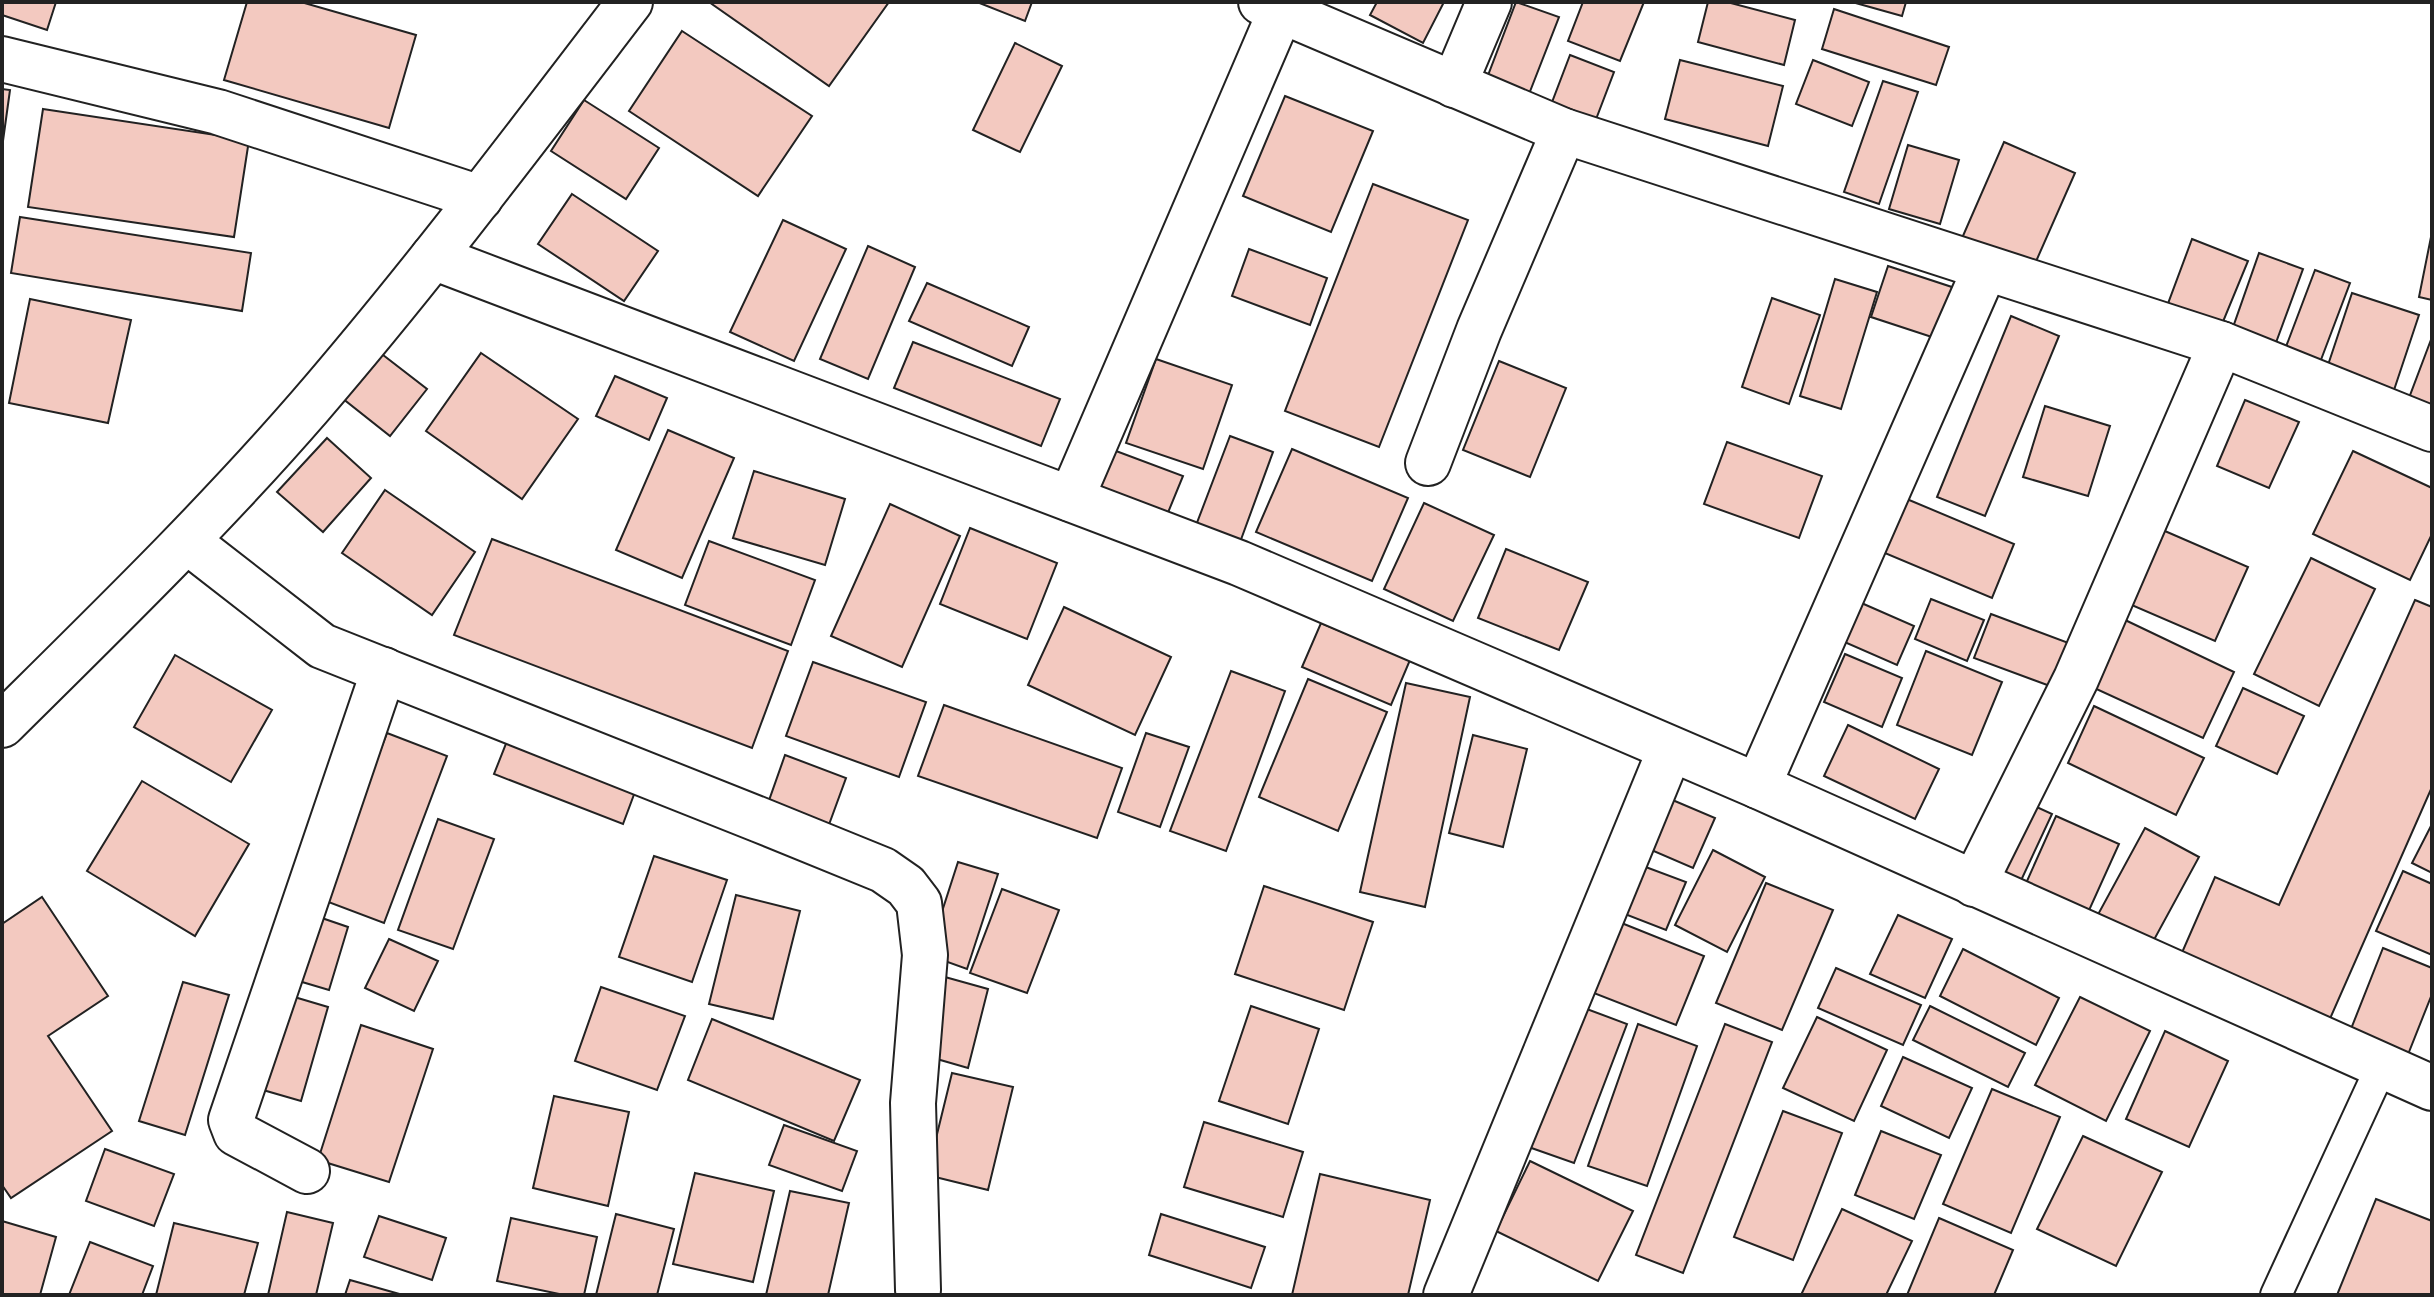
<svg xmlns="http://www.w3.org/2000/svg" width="2434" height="1297" viewBox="0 0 2434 1297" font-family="'Varela Round',sans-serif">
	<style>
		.building { fill: #f3c9c0; stroke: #222; stroke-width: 2 }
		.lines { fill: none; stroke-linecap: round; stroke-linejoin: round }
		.service-casing { stroke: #222; stroke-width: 34 }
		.minor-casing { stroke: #222; stroke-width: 48 }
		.secondary-casing { stroke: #222; stroke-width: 48 }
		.service { stroke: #fff; stroke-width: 30 }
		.minor { stroke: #fff; stroke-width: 44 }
		.secondary { stroke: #fff; stroke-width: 44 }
	</style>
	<rect width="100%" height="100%" fill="#fff"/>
	<!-- building -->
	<g class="building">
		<polygon points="2,2 56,2 47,30 2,15"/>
		<polygon points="247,2 301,2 416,35 389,128 224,80"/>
		<polygon points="709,2 889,2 829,86"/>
		<polygon points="977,2 1032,2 1025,21"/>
		<polygon points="1377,2 1444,2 1423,43 1370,15"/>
		<polygon points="1516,2 1559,17 1529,94 1487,78"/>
		<polygon points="1583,2 1644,2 1620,61 1568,41"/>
		<polygon points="1708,2 1727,2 1795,20 1784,65 1698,42"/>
		<polygon points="1852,2 1906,2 1902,16"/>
		<polygon points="1834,9 1949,47 1936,85 1822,49"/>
		<polygon points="682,31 812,116 758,196 629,111"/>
		<polygon points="1015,43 1062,66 1020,152 973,130"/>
		<polygon points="1570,55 1614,72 1590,135 1546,118"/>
		<polygon points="1680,60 1783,86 1768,146 1665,119"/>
		<polygon points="1813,60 1869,82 1852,126 1796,104"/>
		<polygon points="1883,81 1918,92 1879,204 1844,192"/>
		<polygon points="2,89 10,90 2,148"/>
		<polygon points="1285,96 1373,131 1331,232 1243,196"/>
		<polygon points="584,100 659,148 626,199 551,151"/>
		<polygon points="43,109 249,140 234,237 28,207"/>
		<polygon points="2004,142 2075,173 2030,275 1959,245"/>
		<polygon points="1908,145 1959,160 1940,224 1889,209"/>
		<polygon points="1373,184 1468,220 1379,447 1285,411"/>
		<polygon points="572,194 658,251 624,301 538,244"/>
		<polygon points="20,217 251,253 242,311 11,273"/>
		<polygon points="783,220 846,249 794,361 730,332"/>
		<polygon points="2432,232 2432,300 2419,297"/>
		<polygon points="2192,239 2248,261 2220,329 2166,309"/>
		<polygon points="868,246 915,267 868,379 820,359"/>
		<polygon points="1249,249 1327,278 1310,325 1232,296"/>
		<polygon points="2259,253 2303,269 2274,348 2231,333"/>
		<polygon points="1888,266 1964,291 1947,342 1871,317"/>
		<polygon points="2315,270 2350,283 2319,365 2284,352"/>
		<polygon points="1835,279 1877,292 1841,409 1800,396"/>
		<polygon points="927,283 1029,327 1012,366 909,321"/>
		<polygon points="2352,293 2419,315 2394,390 2327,368"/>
		<polygon points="1772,298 1820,315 1789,404 1742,387"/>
		<polygon points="30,299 131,320 108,423 9,403"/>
		<polygon points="2011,316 2059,336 1985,516 1937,497"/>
		<polygon points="2432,337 2432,407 2409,398"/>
		<polygon points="913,342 1060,399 1041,446 894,388"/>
		<polygon points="374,348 427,389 390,436 337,394"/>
		<polygon points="481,353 578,419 522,499 426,431"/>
		<polygon points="1156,359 1232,385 1203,469 1126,443"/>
		<polygon points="1499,361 1566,388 1530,477 1463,450"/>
		<polygon points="615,376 667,398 649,440 596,416"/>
		<polygon points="2245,400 2299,422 2269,488 2217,466"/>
		<polygon points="2045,406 2110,426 2088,496 2023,477"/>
		<polygon points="668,430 734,458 682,578 616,550"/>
		<polygon points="1230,436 1273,452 1239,545 1195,528"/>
		<polygon points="327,438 371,478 323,532 277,492"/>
		<polygon points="1727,442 1822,476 1799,538 1704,504"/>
		<polygon points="1108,448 1183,476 1167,515 1092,486"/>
		<polygon points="1292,449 1408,498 1372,581 1256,532"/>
		<polygon points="2353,451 2432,488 2432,534 2410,580 2313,534"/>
		<polygon points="754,471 845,499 825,565 733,538"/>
		<polygon points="385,490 475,552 432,615 342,553"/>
		<polygon points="1902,497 2014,544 1992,598 1880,551"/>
		<polygon points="1424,503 1494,535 1453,621 1384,589"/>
		<polygon points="890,504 960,536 902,667 831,636"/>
		<polygon points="2151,525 2248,567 2215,641 2120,600"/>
		<polygon points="970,528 1057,563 1027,639 940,604"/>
		<polygon points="492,539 788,651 752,748 454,635"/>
		<polygon points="709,541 815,580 791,645 685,605"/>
		<polygon points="1506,549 1588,582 1559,650 1478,618"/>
		<polygon points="2311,558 2375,589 2319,706 2254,674"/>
		<polygon points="1850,598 1914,626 1897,665 1833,637"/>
		<polygon points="1931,599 1984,620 1967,661 1915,639"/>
		<polygon points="2415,600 2432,607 2432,787 2325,1030 2177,964 2215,877 2279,905"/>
		<polygon points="1064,607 1171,657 1135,735 1028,685"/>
		<polygon points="1991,614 2074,645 2058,689 1974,658"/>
		<polygon points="2123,619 2234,672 2203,738 2092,687"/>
		<polygon points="1321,623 1410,660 1391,705 1302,667"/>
		<polygon points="1926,651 2002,682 1972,755 1897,725"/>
		<polygon points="1845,654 1902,678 1882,727 1824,702"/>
		<polygon points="175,655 272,710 231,782 134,727"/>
		<polygon points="813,662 926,702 899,777 786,736"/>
		<polygon points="1231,671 1285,691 1226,851 1170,831"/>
		<polygon points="1308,679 1387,712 1338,831 1259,797"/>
		<polygon points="1406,683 1470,697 1425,907 1360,892"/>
		<polygon points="2243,688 2304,716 2277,774 2216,746"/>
		<polygon points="944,705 1122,768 1097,838 918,776"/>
		<polygon points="2094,706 2204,758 2176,815 2068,763"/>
		<polygon points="1848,725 1939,769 1915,819 1824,776"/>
		<polygon points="511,731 639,781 623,824 494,774"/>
		<polygon points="387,733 447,756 384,923 323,900"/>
		<polygon points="1146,733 1189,747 1160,827 1118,812"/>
		<polygon points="1473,735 1527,749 1503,847 1449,833"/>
		<polygon points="785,755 846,778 827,830 766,809"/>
		<polygon points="142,781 249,844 195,936 87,871"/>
		<polygon points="1656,793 1715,818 1693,868 1635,843"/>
		<polygon points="2021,800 2052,814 2018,887 1988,873"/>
		<polygon points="2056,816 2119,844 2086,917 2023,890"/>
		<polygon points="438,819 494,839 453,949 398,930"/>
		<polygon points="2432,824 2432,873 2412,863"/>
		<polygon points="2145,828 2199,857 2149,949 2095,920"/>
		<polygon points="1713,850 1765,877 1727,952 1675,925"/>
		<polygon points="654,856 727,880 692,982 619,957"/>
		<polygon points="958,862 998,874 967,969 928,955"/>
		<polygon points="1635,863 1686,882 1666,930 1617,911"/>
		<polygon points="2403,871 2432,884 2432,955 2376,931"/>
		<polygon points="1766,883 1833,910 1782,1030 1716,1003"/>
		<polygon points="1264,886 1373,922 1344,1010 1235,974"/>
		<polygon points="1002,889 1059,910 1027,993 970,973"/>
		<polygon points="736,895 800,911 773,1019 709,1004"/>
		<polygon points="42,897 108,996 48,1036 112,1131 11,1198 2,1185 2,924"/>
		<polygon points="313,915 348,927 329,990 292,979"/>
		<polygon points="1898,915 1952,939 1925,998 1870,974"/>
		<polygon points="1614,920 1704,956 1676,1025 1586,990"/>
		<polygon points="389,939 438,961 414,1011 365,988"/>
		<polygon points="2383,948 2432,968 2432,994 2407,1057 2349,1034"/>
		<polygon points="1963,949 2059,998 2036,1045 1940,996"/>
		<polygon points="1836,968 1921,1005 1903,1045 1818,1008"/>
		<polygon points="945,977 988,989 968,1068 923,1055"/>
		<polygon points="183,982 229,995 185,1135 139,1121"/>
		<polygon points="601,987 685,1016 657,1090 575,1061"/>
		<polygon points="291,996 328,1007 301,1101 263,1090"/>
		<polygon points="2080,997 2150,1031 2106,1121 2035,1085"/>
		<polygon points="1576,1005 1627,1024 1574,1163 1523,1145"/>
		<polygon points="1251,1006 1319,1029 1288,1124 1219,1101"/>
		<polygon points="1930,1006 2025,1053 2008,1087 1913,1040"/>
		<polygon points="1817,1017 1887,1050 1854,1121 1783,1088"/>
		<polygon points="712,1019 860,1080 834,1141 688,1080"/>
		<polygon points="1638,1024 1697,1046 1647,1186 1588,1166"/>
		<polygon points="1725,1024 1772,1042 1683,1273 1636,1255"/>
		<polygon points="361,1025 433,1049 389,1182 318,1160"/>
		<polygon points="2165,1031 2228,1061 2189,1147 2126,1119"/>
		<polygon points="1903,1057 1972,1088 1949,1138 1881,1106"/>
		<polygon points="952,1073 1013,1087 988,1190 927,1175"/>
		<polygon points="1992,1089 2060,1117 2011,1233 1943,1204"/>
		<polygon points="554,1096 629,1112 608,1206 533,1188"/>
		<polygon points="1783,1111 1842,1133 1793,1260 1734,1237"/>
		<polygon points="1204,1122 1303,1152 1283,1217 1184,1187"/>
		<polygon points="784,1125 857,1151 842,1191 769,1165"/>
		<polygon points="1881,1131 1941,1155 1914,1219 1855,1195"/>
		<polygon points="2083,1136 2162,1172 2116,1266 2037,1229"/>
		<polygon points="105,1149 174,1174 154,1226 86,1201"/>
		<polygon points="1530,1161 1633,1211 1598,1281 1496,1231"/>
		<polygon points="695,1173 774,1191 753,1282 673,1264"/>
		<polygon points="1320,1174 1430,1200 1408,1295 1292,1295"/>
		<polygon points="790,1191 849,1203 828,1295 766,1295"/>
		<polygon points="2376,1199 2432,1221 2432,1295 2337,1295"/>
		<polygon points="1842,1209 1912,1241 1886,1295 1801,1295"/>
		<polygon points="287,1212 333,1223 316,1295 268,1295"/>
		<polygon points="616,1214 674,1229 657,1295 596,1295"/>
		<polygon points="1161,1214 1265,1247 1251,1288 1149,1255"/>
		<polygon points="379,1216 446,1238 432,1280 364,1257"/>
		<polygon points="511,1218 597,1237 584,1295 564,1295 497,1281"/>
		<polygon points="1939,1218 2013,1250 1994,1295 1907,1295"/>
		<polygon points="2,1221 56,1237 40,1295 2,1294"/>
		<polygon points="174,1223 258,1243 244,1295 156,1295"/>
		<polygon points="90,1242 153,1266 142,1295 69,1295"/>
		<polygon points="350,1280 403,1295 345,1295"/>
	</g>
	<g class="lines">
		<!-- service casing -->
		<g class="service-casing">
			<polyline id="service" points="2276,1295 2382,1065"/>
		</g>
		<!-- minor casing -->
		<g class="minor-casing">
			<g id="minor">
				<polyline points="1261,2 1564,131 2221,344 2432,429"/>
				<polyline points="2,59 218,112 480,198"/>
				<polyline points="1454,85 1489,2"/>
				<polyline points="433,257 1239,563 1758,786 2432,1088"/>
				<polyline points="1428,463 1479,330 1564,131"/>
				<polyline points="1071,499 1281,10"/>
				<polyline points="187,541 322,646 760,820 883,870 906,886 919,903 925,955 913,1103 918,1290"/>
				<polyline points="1758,786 1985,269"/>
				<polyline points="1974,884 2076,679 2221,344"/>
				<polyline points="307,1171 236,1133 231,1120 384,670"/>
				<polyline points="1446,1295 1670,750"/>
			</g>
		</g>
		<!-- secondary casing -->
		<g class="secondary-casing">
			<path id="secondary" d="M2 725C107 621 213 518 310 406 422 276 526 138 630 2"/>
		</g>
		<!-- service -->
		<use href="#service" class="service"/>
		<!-- minor -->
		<use href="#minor" class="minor"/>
		<!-- secondary -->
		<use href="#secondary" class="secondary"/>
	</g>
	<!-- border -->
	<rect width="2434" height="1297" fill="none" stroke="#222222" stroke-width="8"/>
</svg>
